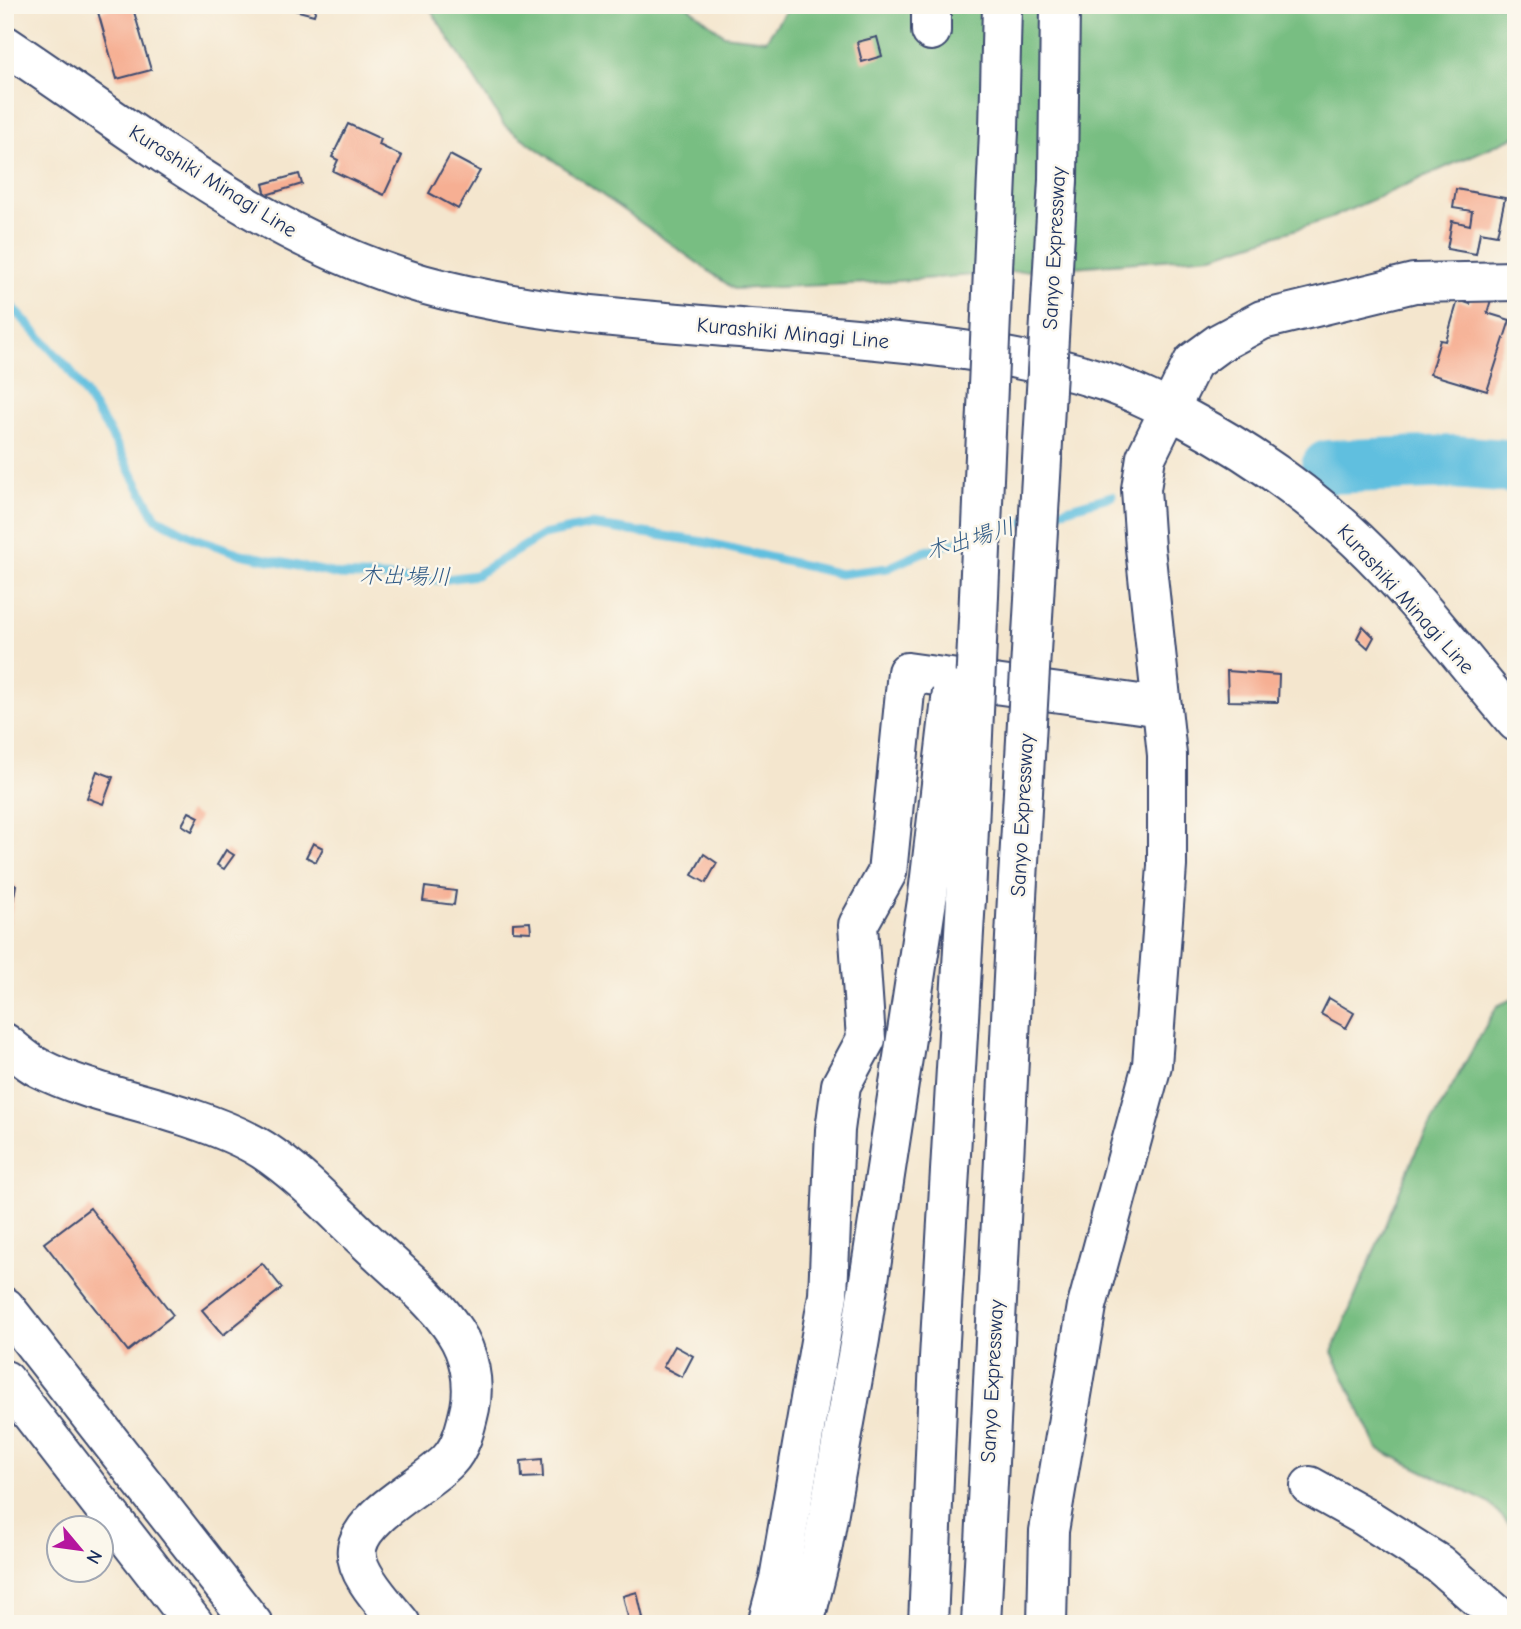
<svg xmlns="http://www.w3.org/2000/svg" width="1521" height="1629" viewBox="0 0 1521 1629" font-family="'Comic Neue','Klee One',sans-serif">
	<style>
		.forest { fill: #78be82; stroke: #4a7670; stroke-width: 2 }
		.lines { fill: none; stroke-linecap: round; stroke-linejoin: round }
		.stream { stroke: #61bfdf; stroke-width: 9 }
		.river { stroke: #61bfdf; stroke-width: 54 }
		.building { fill: #f6af93 }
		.minor-casing { stroke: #3c4a6f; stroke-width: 42 }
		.major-casing { stroke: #3c4a6f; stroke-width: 42 }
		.highway-casing { stroke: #3c4a6f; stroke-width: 42 }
		.minor { stroke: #fff; stroke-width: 38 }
		.major { stroke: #fff; stroke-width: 38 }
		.highway { stroke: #fff; stroke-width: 38 }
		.highway-bridge-casing { stroke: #3c4a6f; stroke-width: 42; stroke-linecap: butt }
		.highway-bridge { stroke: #fff; stroke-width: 38 }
		.labels { text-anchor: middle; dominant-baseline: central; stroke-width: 5; stroke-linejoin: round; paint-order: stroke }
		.street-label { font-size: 21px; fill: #1b2f5e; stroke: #fbf7ec }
		.water-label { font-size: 23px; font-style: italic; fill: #305a85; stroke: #fbf7ec }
	</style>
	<rect width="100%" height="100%" fill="#fbf7ec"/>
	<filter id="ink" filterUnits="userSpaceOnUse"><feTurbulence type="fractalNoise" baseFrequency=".0143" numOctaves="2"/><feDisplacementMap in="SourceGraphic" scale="14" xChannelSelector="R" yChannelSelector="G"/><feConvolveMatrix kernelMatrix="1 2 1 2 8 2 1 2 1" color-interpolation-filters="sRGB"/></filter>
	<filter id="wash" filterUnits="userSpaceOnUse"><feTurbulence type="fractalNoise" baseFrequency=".00686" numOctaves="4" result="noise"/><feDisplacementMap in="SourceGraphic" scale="28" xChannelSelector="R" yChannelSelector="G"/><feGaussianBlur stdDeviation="1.57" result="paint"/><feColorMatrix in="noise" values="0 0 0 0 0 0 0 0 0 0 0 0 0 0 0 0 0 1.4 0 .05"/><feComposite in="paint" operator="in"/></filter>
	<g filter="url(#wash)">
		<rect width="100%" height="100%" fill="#f4e6ce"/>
		<!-- forest -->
		<g class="forest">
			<polygon points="432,5 686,5 724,35 766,40 790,5 1516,5 1516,136 1331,218 1213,256 871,283 734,289 504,125 431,10"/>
			<polygon points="1516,997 1516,1531 1489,1503 1378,1449 1332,1352 1417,1149 1497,1006"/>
		</g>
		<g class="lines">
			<!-- stream -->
			<g class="stream">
				<polyline points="5,299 69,369 110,433 156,518 197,539 241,554 340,575 440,580 476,575 543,535 591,525 704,542 840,574 888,568 923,552 972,537"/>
				<polyline points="1049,514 1112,496"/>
				<polyline points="992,531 1029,520"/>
			</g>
			<!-- river -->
			<polyline class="river" points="1328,467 1453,462 1516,467"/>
		</g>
		<g id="blocks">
			<!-- building -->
			<g class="building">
				<polygon points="120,5 132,5 151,70 117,79 98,12"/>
				<polygon points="275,5 317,5 314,15"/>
				<polygon points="877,37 882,56 862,62 857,42"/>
				<polygon points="348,124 381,139 379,145 402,156 384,195 333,171 338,160 332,157"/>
				<polygon points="450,155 480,171 458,209 429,193"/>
				<polygon points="299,174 302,184 266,195 263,184"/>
				<polygon points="1456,189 1505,198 1497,235 1480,232 1476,254 1447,249 1452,221 1470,225 1472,211 1453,208"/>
				<polygon points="1473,295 1491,300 1487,313 1510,320 1487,391 1430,374 1440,340 1446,341 1458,300 1470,304"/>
				<polygon points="1363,626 1374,637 1368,648 1357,638"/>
				<polygon points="1227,671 1279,675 1278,702 1228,701"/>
				<polygon points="97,771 113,777 103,804 87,798"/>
				<polygon points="189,812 199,817 192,831 182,825"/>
				<polygon points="313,843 323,848 316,862 306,857"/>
				<polygon points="226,850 234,855 224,869 217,865"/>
				<polygon points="704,854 717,863 706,883 692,875"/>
				<polygon points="5,883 16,885 8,931 5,931"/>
				<polygon points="425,887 456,891 454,905 423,901"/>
				<polygon points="530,922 531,932 513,931 513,923"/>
				<polygon points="1329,998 1354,1013 1346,1028 1321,1014"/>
				<polygon points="90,1208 173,1315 128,1351 44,1243"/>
				<polygon points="262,1263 282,1288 223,1335 202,1310"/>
				<polygon points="675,1346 693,1356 682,1377 663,1367"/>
				<polygon points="542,1459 543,1477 522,1478 521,1461"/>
				<polygon points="637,1592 643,1618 629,1621 623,1596"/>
			</g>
		</g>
	</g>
	<g filter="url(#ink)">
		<use href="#blocks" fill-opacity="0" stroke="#3c4a6f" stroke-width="2"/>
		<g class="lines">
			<!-- minor casing -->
			<g class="minor-casing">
				<g id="minor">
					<polyline points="931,31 931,5"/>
					<path d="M5 1043C16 1051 27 1062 39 1068 86 1092 141 1101 190 1118 214 1126 241 1136 263 1150 301 1175 333 1210 366 1241 396 1270 432 1297 455 1332 469 1353 475 1383 470 1408 466 1426 461 1448 448 1461 425 1485 363 1514 357 1548 353 1573 387 1606 401 1624"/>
					<polyline points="1310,1486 1362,1515 1439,1564 1508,1624"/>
					<polyline points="767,1624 779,1579 828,1295 835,1130 841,1085 866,1039 858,925 887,873 907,672 1162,707"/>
					<polyline points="1047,1624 1049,1531 1087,1306 1152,1065 1167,866 1167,755 1145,548 1141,489 1146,457 1193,362 1219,343 1262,320 1414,283 1516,281"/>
				</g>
			</g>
			<!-- major casing -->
			<g class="major-casing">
				<path id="major" d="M5 45C138 133 266 239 422 284 533 315 648 320 763 330 876 340 994 346 1103 381 1133 391 1162 406 1189 420 1251 453 1307 493 1357 540 1415 595 1464 661 1516 722"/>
			</g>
			<!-- highway casing -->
			<g class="highway-casing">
				<g id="highway">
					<polyline points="999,130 1002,5"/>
					<polyline points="1058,180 1060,5"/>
					<polyline points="5,1307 253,1624"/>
					<polyline points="5,1380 194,1624"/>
					<polyline points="804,1624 821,1556 860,1339 928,894"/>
					<polyline points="928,1624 939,1358 966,898"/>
					<polyline points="981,1624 1017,897"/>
				</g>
			</g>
			<!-- minor -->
			<use href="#minor" class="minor"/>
			<!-- major -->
			<use href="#major" class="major"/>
			<!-- highway -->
			<use href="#highway" class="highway"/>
			<!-- highway-bridge casing -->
			<g class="highway-bridge-casing">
				<g id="highway-bridge">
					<polyline points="928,894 952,691"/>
					<polyline points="1017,897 1058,180"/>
					<polyline points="966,898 999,130"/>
				</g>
			</g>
			<!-- highway-bridge -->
			<use href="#highway-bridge" class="highway-bridge"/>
		</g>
	</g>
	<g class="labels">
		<!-- street labels -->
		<g class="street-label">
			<text transform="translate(213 181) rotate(32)">Kurashiki Minagi Line</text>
			<text transform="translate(1054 248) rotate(-87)">Sanyo Expressway</text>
			<text transform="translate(793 333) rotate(5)">Kurashiki Minagi Line</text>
			<text transform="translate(1406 599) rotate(48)">Kurashiki Minagi Line</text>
			<text transform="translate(1022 815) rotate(-87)">Sanyo Expressway</text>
			<text transform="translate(992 1381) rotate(-87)">Sanyo Expressway</text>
		</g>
		<!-- water labels -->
		<g class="water-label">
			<text transform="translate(970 539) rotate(-17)">木出場川</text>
			<text transform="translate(405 576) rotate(1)">木出場川</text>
		</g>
	</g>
	<!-- margin -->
	<rect width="1521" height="1629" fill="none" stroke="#fbf7ec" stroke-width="28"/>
	<!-- north arrow -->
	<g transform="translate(80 1549) rotate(119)"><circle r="33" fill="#fbf7ec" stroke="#a1a7b3" stroke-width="2"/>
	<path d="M0-5L12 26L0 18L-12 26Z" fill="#b5179e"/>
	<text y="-10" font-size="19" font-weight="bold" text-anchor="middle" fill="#1b2f5e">N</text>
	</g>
</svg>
